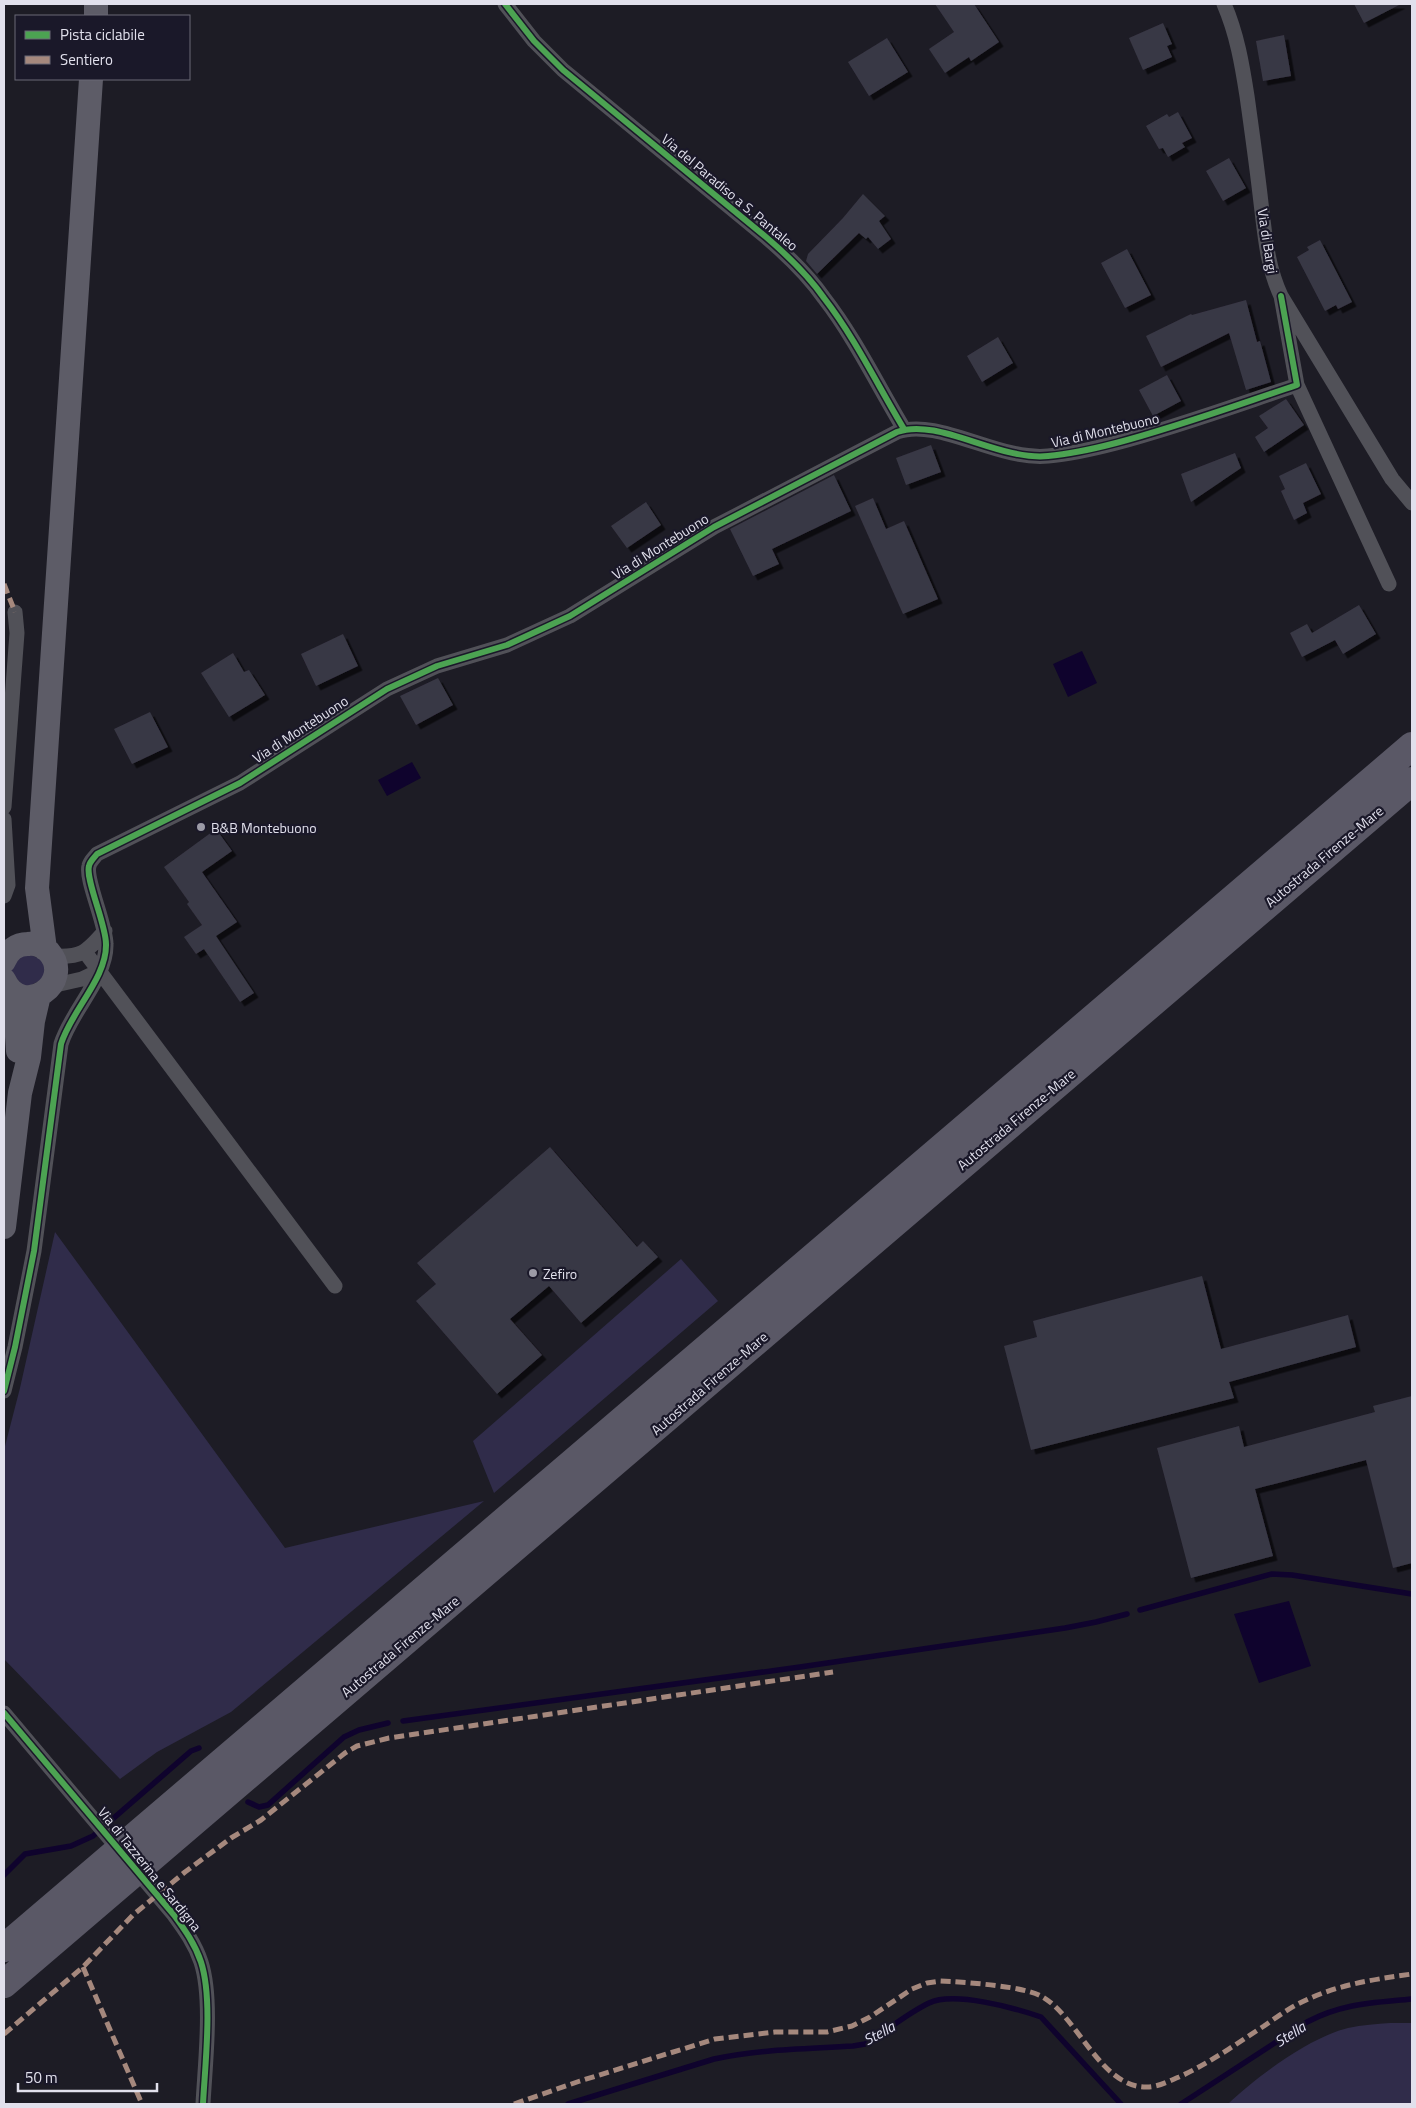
<svg xmlns="http://www.w3.org/2000/svg" width="1416" height="2108" font-family="'Titillium Web',sans-serif">
<defs>
<filter id="shadow"><feDropShadow dx="4.5" dy="4.5" stdDeviation="0" flood-color="#0009"/></filter>
</defs>
<rect width="100%" height="100%" fill="#1d1c25"/>
<path fill="#302c4a" d="M25,952l19,9 1,17 -20,10 -15,-17 4,-12z
M55,1232l230,316 199,-47 -253,211 -74,40 -37,27 -116,-120v-209l16,-62z
M681,1259l37,42 -224,192 -21,-52z
M1390,2023h22v81h-184c28,-27 82,-67 120,-76 14,-3 29,-4 42,-5z"/>
<path fill="#0f032d" d="M1082,651l15,32 -29,14 -15,-33z
M412,762l9,16 -34,18 -9,-16z
M1289,1601l22,65 -52,17 -25,-69z"/>
<g fill="none" stroke-linecap="round" stroke-linejoin="round">
<path stroke="#0f032d" stroke-width="5.5" d="M1140,1610l132,-36 20,1 120,19
M403,1721l397,-54 265,-39 31,-6 31,-8
M248,1802l11,5 9,-2 76,-68 15,-7 29,-7
M4,1875l21,-21 46,-8 22,-10 98,-85 8,-3
M568,2104l146,-45c46,-10 92,-10 139,-13l12,-2c22,-13 41,-30 64,-41 25,-12 86,5 112,14l80,87
M1181,2104l126,-82c36,-19 66,-19 105,-23"/>
</g>
<path fill="#393745" filter="url(#shadow)" d="M935,4h39l25,38 -28,19 -2,-4 -24,16 -16,-24 25,-17z
M1354,4h47l-37,19z
M1163,23l9,21 -5,2 5,11 -29,13 -14,-32z
M1284,35l7,41 -28,5 -7,-40z
M887,38l21,34 -39,24 -21,-34z
M1178,112l14,26 -10,5 3,4 -17,10 -5,-9 -4,1 -13,-23 21,-12 2,3z
M1229,158l17,30 -23,13 -17,-30z
M863,194l22,22 -6,5 12,18 -13,10 -10,-12 -2,2 -7,-6 -42,41 -11,-13 2,-7 35,-36z
M1320,240l32,62 -14,7 -2,-4 -11,6 -28,-54 12,-7 -2,-3z
M1127,249l24,46 -26,13 -24,-45z
M1246,300l11,42 3,-1 11,41 -25,8 -17,-57 -68,34 -15,-31 45,-22 1,1z
M998,337l15,26 -31,19 -15,-26z
M1167,375l14,26 -28,15 -14,-26z
M1286,399l18,26 -40,27 -9,-15 13,-9 -9,-12z
M931,445l10,27 -35,13 -10,-27z
M1235,453l6,15 -50,34 -10,-28z
M1306,463l15,31 -18,9 4,10 -13,7 -13,-29 4,-2 -6,-13z
M834,475l17,36 -79,38 7,15 -26,12 -23,-47z
M873,498l13,31 18,-8 34,78 -35,15 -48,-108z
M646,502l15,23 -34,23 -16,-22z
M1359,605l17,29 -33,20 -8,-14 -33,17 -12,-24 17,-9 5,9z
M343,634l15,32 -42,20 -15,-32z
M233,653l11,19 5,-2 16,25 -36,22 -28,-44z
M438,678l15,27 -37,20 -16,-29z
M150,712l18,35 -36,17 -18,-35z
M216,829l16,22 -30,21 35,50 -21,14 38,57 -14,9 -36,-53 -8,5 -12,-17 18,-12 -15,-21 2,-2 -25,-35z
M550,1147l87,100 6,-6 15,16 -77,66 -32,-37 -39,33 32,36 -45,39 -81,-93 20,-17 -19,-21z
M1202,1276l19,73 127,-34 8,32 -127,35 5,16 -203,52 -27,-104 33,-9 -4,-16z
M1412,1396v167l-19,5 -27,-108 -111,29 18,67 -82,22 -34,-130 82,-22 5,21 131,-35 -2,-6z"/>
<g fill="none" stroke-linecap="round" stroke-linejoin="round">
<path stroke="#515158" stroke-width="15" d="M505,4l29,37 29,29 203,167c21,18 42,38 58,61 31,40 54,88 80,131
M1224,4c13,30 18,60 23,92 5,36 10,71 14,107 4,32 6,63 20,93l111,183 20,24
M1297,385l92,199
M4,807l13,-174 -2,-21
M4,819l4,66 -4,11
M85,952l250,334
M52,956c29,2 34,-3 53,-25
M51,986l31,-7 17,-8
M4,1391l11,-44 19,-96 27,-207c10,-33 46,-66 45,-100 0,-20 -21,-65 -17,-78 1,-5 5,-8 8,-12l143,-71 147,-94 50,-23 70,-21 63,-29 144,-89 183,-95c41,-15 101,29 151,24 23,-2 45,-7 68,-13 61,-16 121,-38 181,-58l-16,-89
M4,1713l170,202c11,15 21,29 27,47 12,37 4,102 2,142"/>
<path stroke="#5d5c67" stroke-width="24" d="M96,16v-12
M45,949l-8,-61 54,-809
M4,961c4,-10 12,-17 24,-17 8,-1 16,3 21,8 26,30 -26,68 -45,28
M14,993l4,58
M4,1227l16,-134 9,-36 4,-36 6,-26"/>
<path stroke="#5a5866" stroke-width="28" d="M4,1948l1408,-1202
M4,1984l1408,-1203"/>
<path stroke="#a5887d" stroke-width="5" stroke-dasharray="10 5" stroke-linecap="butt" d="M4,584l11,28
M83,1967l59,137
M4,2034l79,-67 50,-52 52,-43 46,-34 30,-18 84,-67 12,-7 32,-8 444,-66
M514,2104l66,-23 135,-42 60,-7h52l25,-6 18,-9 42,-28 15,-6 13,-2c23,1 83,5 101,15 37,20 59,92 106,91 11,0 22,-6 32,-10 31,-14 57,-33 85,-51 10,-7 21,-15 32,-21 38,-20 74,-25 116,-31"/>
<g stroke="#1a1829" stroke-width="9">
<path id="cycleway" d="M505,4l29,37 29,29 203,167c21,18 42,38 58,61 31,40 54,88 80,131
M4,1391l11,-44 19,-96 27,-207c10,-33 46,-66 45,-100 0,-20 -21,-65 -17,-78 1,-5 5,-8 8,-12l143,-71 147,-94 50,-23 70,-21 63,-29 144,-89 183,-95c41,-15 101,29 151,24 23,-2 45,-7 68,-13 61,-16 121,-38 181,-58l-16,-89
M4,1713l170,202c11,15 21,29 27,47 12,37 4,102 2,142"/>
</g>
<use href="#cycleway" stroke="#4ca352" stroke-width="6"/>
</g>
<g fill="#9c9ba6" stroke="#1a1829" stroke-width="2">
<circle cx="201" cy="827" r="5"/>
<circle cx="533" cy="1273" r="5"/>
</g>
<g text-anchor="middle" dominant-baseline="central" stroke-width="4.5" stroke-linejoin="round" paint-order="stroke">
<g font-size="14" fill="#e1e0ec" stroke="#1a1829">
<text transform="translate(730 192) rotate(40)">Via del Paradiso a S. Pantaleo</text>
<text transform="translate(1268 241) rotate(81)">Via di Bargi</text>
<text transform="translate(1105 430) rotate(-13)">Via di Montebuono</text>
<text transform="translate(660 546) rotate(-32)">Via di Montebuono</text>
<text transform="translate(300 729) rotate(-33)">Via di Montebuono</text>
<text transform="translate(1324 856) rotate(-40)">Autostrada Firenze-Mare</text>
<text transform="translate(1016 1119) rotate(-40)">Autostrada Firenze-Mare</text>
<text transform="translate(709 1383) rotate(-41)">Autostrada Firenze-Mare</text>
<text transform="translate(400 1646) rotate(-40)">Autostrada Firenze-Mare</text>
<text transform="translate(150 1869) rotate(51)">Via di Tazzerina e Sardigna</text>
</g>
<g font-size="14" fill="#e1e0ec" stroke="#1a1829" text-anchor="start">
<text x="211" y="827">B&amp;B Montebuono</text>
<text x="543" y="1273">Zefiro</text>
</g>
<g font-size="15" font-style="italic" fill="#e3e2f4" stroke="#1a1829">
<text transform="translate(879 2033) rotate(-29)">Stella</text>
<text transform="translate(1290 2034) rotate(-33)">Stella</text>
</g>
</g>
<rect width="1416" height="2108" fill="none" stroke="#e1e0ec" stroke-width="10"/>
<rect x="15" y="15" width="175" height="65" fill="#1a1829" stroke="#6a6877"/>
<rect x="25" y="31" width="25" height="8" fill="#4ca352" stroke="#6a6877"/>
<text x="60" y="40" font-size="15" fill="#e1e0ec">Pista ciclabile</text>
<rect x="25" y="56" width="25" height="8" fill="#a5887d" stroke="#6a6877"/>
<text x="60" y="65" font-size="15" fill="#e1e0ec">Sentiero</text>
<path d="M18 2083v8h139v-8" fill="none" stroke="#e1e0ec" stroke-width="2.5"/>
<text x="25" y="2083" font-size="15" fill="#e1e0ec" stroke="#1a1829" stroke-width="4" paint-order="stroke">50 m</text>
</svg>
